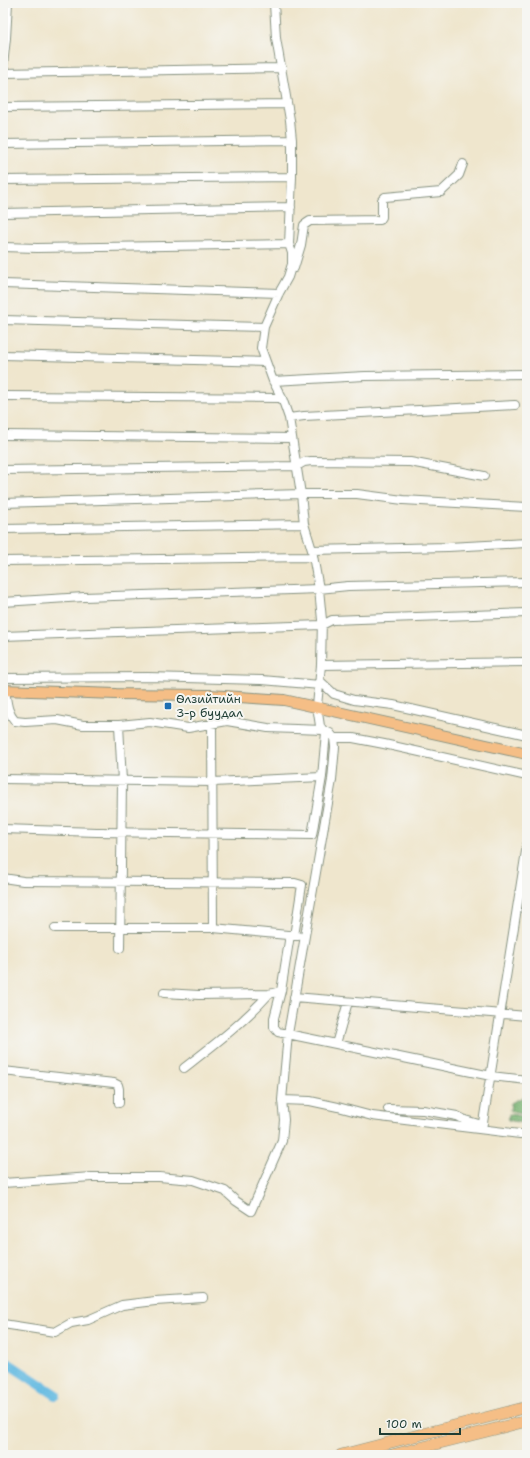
<svg xmlns="http://www.w3.org/2000/svg" width="530" height="1458" font-family="'Shantell Sans',sans-serif">
<rect width="100%" height="100%" fill="#f6f6f2"/>
<filter id="ink" filterUnits="userSpaceOnUse"><feTurbulence type="fractalNoise" baseFrequency=".025" numOctaves="2"/><feDisplacementMap in="SourceGraphic" scale="8" xChannelSelector="R" yChannelSelector="G"/><feConvolveMatrix kernelMatrix="1 2 1 2 8 2 1 2 1" color-interpolation-filters="sRGB"/></filter>
<filter id="wash" filterUnits="userSpaceOnUse"><feTurbulence type="fractalNoise" baseFrequency=".012" numOctaves="4" result="noise"/><feDisplacementMap in="SourceGraphic" scale="16" xChannelSelector="R" yChannelSelector="G"/><feGaussianBlur stdDeviation="0.9" result="paint"/><feColorMatrix in="noise" values="0 0 0 0 0 0 0 0 0 0 0 0 0 0 0 0 0 1.4 0 .05"/><feComposite in="paint" operator="in"/></filter>
<g filter="url(#wash)">
<rect width="100%" height="100%" fill="#efe6cd"/>
<path fill="#78b271" stroke="#4c7852" d="M527,1095v11h-2l-1,7 -14,-2 1,-8z
M509,1114l18,3v7l-19,-4z"/>
<g fill="none" stroke-linecap="round" stroke-linejoin="round">
<path stroke="#64bae1" stroke-width="10" d="M3,1360l53,35"/>
</g>
</g>
<g filter="url(#ink)">
<g fill="none" stroke-linecap="round" stroke-linejoin="round">
<g stroke="#879280" stroke-width="10">
<path id="minor" d="M3,66l3,-28 2,-35
M3,73l279,-5
M3,107l284,-3
M3,144l289,-4
M3,180l289,-3
M3,213l288,-6
M3,247l34,1 252,-4
M294,268l7,-23 3,-20 6,-4 70,-1 2,-3v-17l3,-3 56,-5 18,-17 4,-11
M3,284l276,9
M3,320l261,7
M3,355l263,7
M273,381l92,-5 162,-2
M3,396l279,2
M289,418l15,-2 211,-11
M3,435l289,3
M3,470l294,-4 7,-4 7,-1 99,1 74,14
M3,503l298,-9h56l46,6 124,7
M3,529l301,-5
M312,550l136,-3 79,-4
M3,561l310,-4
M3,602l81,-5 235,-8 29,-3 179,-4
M3,636l319,-11 10,-5 195,-7
M321,665l206,-3
M3,678l145,-1 114,3 58,5
M320,681l14,13 20,6 39,5 134,30
M5,690c2,12 2,22 10,31l10,1 32,-2 26,5h36l31,-3 38,6 39,-7 41,7 55,2
M212,723l1,205
M119,725l3,56 -2,167
M334,738h19l31,6 143,32
M3,779l210,3 109,-5
M3,829l94,3 215,3 10,-58 4,-45
M3,878l20,3 272,2 7,2 -8,51
M55,928h158l85,8
M281,991l-7,27v9l4,5 213,44 36,4
M164,993l35,2 70,-1 12,-3 9,-56
M294,997l233,19
M336,1044l12,-42
M184,1068c31,-24 59,-45 85,-74
M3,1071l111,12 4,2 1,4v14
M282,1100l28,1 28,6 34,9 148,18
M388,1109l35,1 34,6 8,4 17,5
M482,1129l45,-284
M3,1183l89,-6h67l34,3 32,11 11,10 15,10 31,-70 2,-21 -2,-20 6,-66 44,-254 3,-33 -1,-9 -4,-5 -7,-3 -3,-4 -3,-20 4,-41 1,-45 -3,-31 -7,-39 -8,-26 -3,-30 -12,-76 -7,-20 -9,-17 -12,-33 3,-21 15,-34 9,-16 4,-13v-11l-3,-9 3,-67v-37l-2,-20 -14,-82 -2,-35
M3,1324l52,8 16,-9 17,-3 34,-15 33,-4 48,-3"/>
</g>
<g stroke="#879280" stroke-width="12">
<path id="major" d="M3,690l113,4 94,1 74,5 243,54"/>
</g>
<g stroke="#879280" stroke-width="12">
<path id="highway" d="M341,1455l186,-48
M392,1455l135,-34"/>
</g>
<use href="#minor" stroke="#fff" stroke-width="8"/>
<use href="#major" stroke="#f5be86" stroke-width="10"/>
<use href="#highway" stroke="#f5be86" stroke-width="11"/>
</g>
</g>
<rect fill="#1f6fb2" stroke="#f6f6f2" stroke-width="1.5" x="164" y="702" width="8" height="8" rx="2"/>
<g text-anchor="middle" dominant-baseline="central" stroke-width="4" stroke-linejoin="round" paint-order="stroke">
<g font-size="12" fill="#1f3d34" stroke="#f6f6f2" text-anchor="start">
<text x="176" y="699">Өлзийтийн<tspan x="176" dy="14">3-р буудал</tspan></text>
</g>
</g>
<rect width="530" height="1458" fill="none" stroke="#f6f6f2" stroke-width="16"/>
<path d="M380 1428v6h80v-6" fill="none" stroke="#1f3d34" stroke-width="2"/>
<text x="386" y="1428" font-size="12" fill="#1f3d34" stroke="#f6f6f2" stroke-width="3" paint-order="stroke">100 m</text>
</svg>
